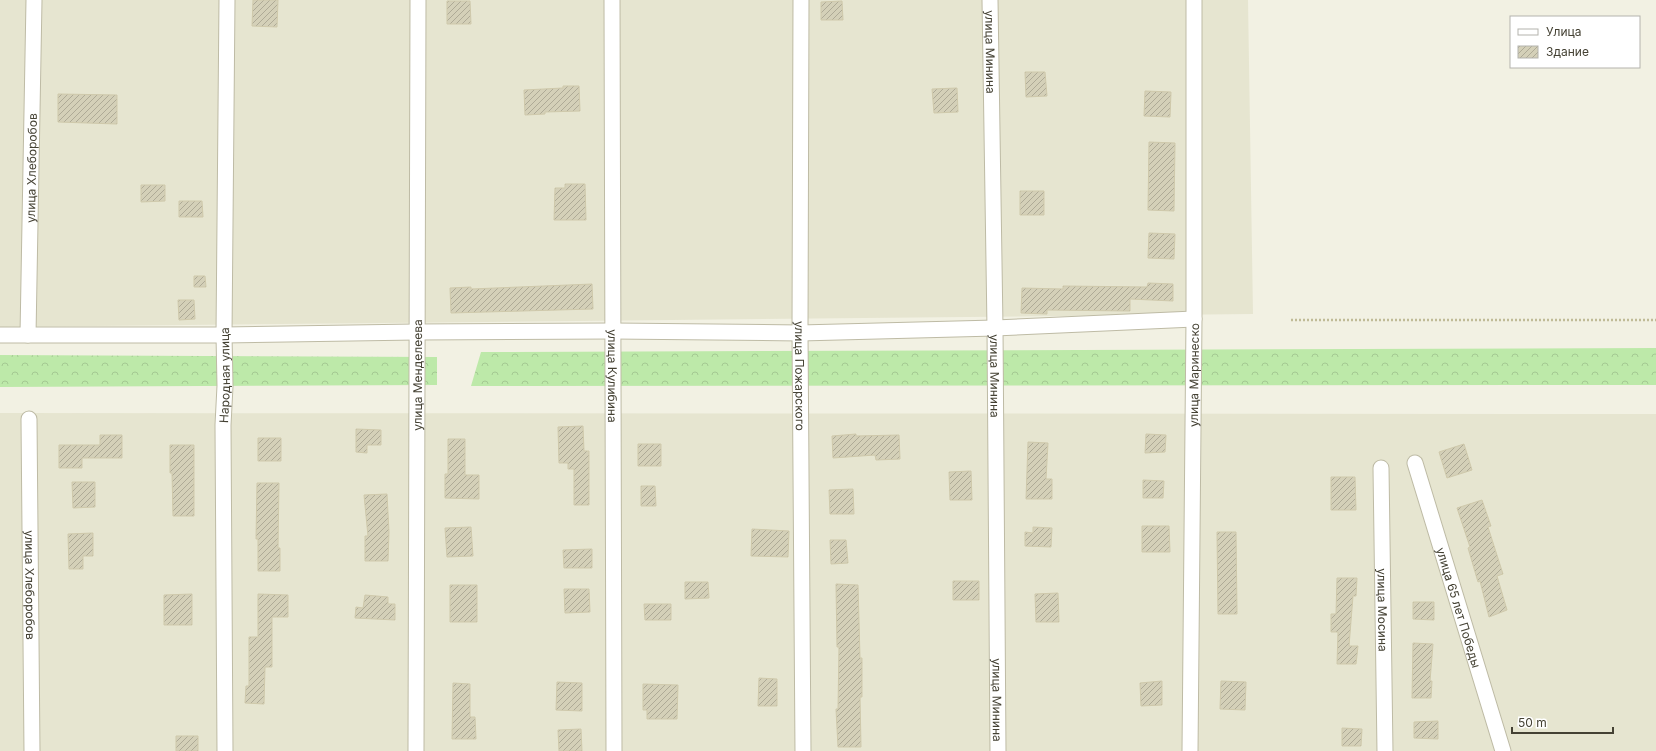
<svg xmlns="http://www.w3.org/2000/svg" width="1656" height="751" font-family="Inter,sans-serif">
<defs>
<pattern id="forest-crowns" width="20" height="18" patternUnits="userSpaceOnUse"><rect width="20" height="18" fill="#bde9a9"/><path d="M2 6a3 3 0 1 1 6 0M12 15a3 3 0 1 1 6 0" fill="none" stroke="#a4c992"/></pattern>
<pattern id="building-hatch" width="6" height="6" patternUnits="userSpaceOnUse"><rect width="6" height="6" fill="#d4d0b8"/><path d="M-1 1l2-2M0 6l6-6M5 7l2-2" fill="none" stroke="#aeaa96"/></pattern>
</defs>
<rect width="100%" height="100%" fill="#f2f1e3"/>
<path fill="#e6e5d0" d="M0,0h1248l5,314 -1253,13z
M0,413l1656,1v337h-1656z"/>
<path fill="url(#forest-crowns)" d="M1656,348v37l-1185,1 10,-34z
M0,355l437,2v28l-437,2z"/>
<path fill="url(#building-hatch)" stroke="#cfc9ab" d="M253,0h25l-1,27 -25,-1z
M447,1h23l1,23h-24z
M842,1l1,19h-22v-18z
M1025,72h20l2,24 -21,1z
M563,86h16l1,25 -35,1v2l-20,1 -1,-25 39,-2z
M957,88l1,24 -24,1 -2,-24z
M1145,91l26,1 -1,25 -26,-1z
M58,94l59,1v29l-59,-2z
M1149,142l26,1 -1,68 -26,-1z
M565,184h20l1,36h-32l1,-32h10z
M141,185h24v16l-24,1z
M1020,191h24v24h-24z
M179,201h23l1,16h-24z
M1149,233l26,1 -1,25 -26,-1z
M194,276h11l1,11h-12z
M1148,283l25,1v17l-43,-2v12l-83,-1v4l-26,-1 1,-25 41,1v-3l84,1z
M592,284l1,25 -142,4 -1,-25 21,-1v2z
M178,300h16l1,19 -16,1z
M583,426l1,25h5v54h-15v-36h-6v-6h-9l-1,-36z
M356,429l25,1v15h-14v8l-11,-1z
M856,434v2l43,-1 1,24 -24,1 -1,-5 -42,3 -1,-22z
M1146,434l20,1 -1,17 -20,1z
M100,435h22v23h-40v10h-23v-23h41z
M258,438h23v23h-23z
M448,439h17v36h14v24l-34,-1v-24h3z
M1028,442l20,1 -2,36h6v20h-26z
M638,444h23v22h-23z
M1464,444l8,26 -25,8 -8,-26z
M170,445h24v71h-21l-1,-43h-2z
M971,471l1,29h-22l-1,-28z
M1331,477h24l1,33h-25z
M1143,480l21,1 -1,17h-20z
M72,482h23v25l-22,1z
M257,483h22l-1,65h2v23h-22v-32h-2z
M641,486h14l1,20h-15z
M853,489l1,25h-24l-1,-24z
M387,494l2,38 -1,29h-23v-25h3l-4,-41z
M1482,500l9,26 -3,1 15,47 -6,2 10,34 -18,7 -9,-36 -2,1 -10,-34 2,-1 -13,-39z
M1142,526h27l1,26h-28z
M471,527l2,29 -26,1 -2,-29z
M1033,527l19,1 -1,19 -26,-1v-14l8,1z
M752,529l37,2 -1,26 -37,-1z
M1217,532h19l1,82h-19z
M93,533v23h-10v13h-14l-1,-35z
M830,540h16l2,23 -17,1z
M592,549v19h-28l-1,-18z
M1337,578h20l-1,18h-3l-4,50h9l-2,18h-19l1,-32h-7v-18h5z
M953,581h26v19h-26z
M685,582h23l1,16 -24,1z
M836,584l22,1 2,73h2v39h-2l1,50h-23l-2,-38h2l1,-62h-2z
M450,585h27v37h-27z
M564,589h25l1,23 -25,1z
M1058,593l1,29h-23l-1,-28z
M192,594v31h-28v-30z
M258,594l30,1v22h-16v50h-7l-1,37 -19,-1 1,-17h3v-49h9z
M365,595l23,2v7h7v16l-40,-2 1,-11 7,1z
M1413,602h21v18l-21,-1z
M644,604h27v16h-26z
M1413,643l20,1 -3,37h2l-1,17h-19z
M759,678l18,1v27h-19z
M1162,681v24l-21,1 -1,-23z
M1221,681l25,1 -1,28 -25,-1z
M557,682l25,1v28l-26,-1z
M453,683l17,1v33h5l1,22h-24z
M643,684l35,1 -1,34h-30v-9h-4z
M1438,721v18l-24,-1v-16z
M1342,728l20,1 -1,17h-19z
M581,729l1,22h-23l-1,-21z
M176,736h22v15h-22z"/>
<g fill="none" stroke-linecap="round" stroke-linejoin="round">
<g stroke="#bebba5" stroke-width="17">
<g id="minor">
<path id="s1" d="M612,0l2,751"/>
<path id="s2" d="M801,0l-1,333 3,418"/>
<path id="s3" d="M990,0l5,328 3,423"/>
<path d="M0,335h224l192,-3 197,-1 187,2 195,-5 199,-9"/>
<path id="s4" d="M28,335l6,-335"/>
<path id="s5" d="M29,419l3,332"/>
<path id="s6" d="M1415,463l88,288"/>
<path id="s7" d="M1381,468l4,283"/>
<path id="s8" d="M225,751l-2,-326 2,-39 -1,-51 3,-335"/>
<path id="s9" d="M416,751l2,-751"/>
<path id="s10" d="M1190,751l4,-432v-319"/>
</g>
</g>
<path stroke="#c0bb96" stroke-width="2.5" stroke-dasharray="2 2" stroke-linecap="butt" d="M1291,320h365"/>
<use href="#minor" stroke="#fff" stroke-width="15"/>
</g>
<g text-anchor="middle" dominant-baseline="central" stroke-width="3" stroke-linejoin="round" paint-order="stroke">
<g font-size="12" fill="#444133" stroke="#fff">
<text stroke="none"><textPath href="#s3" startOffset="52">улица Минина</textPath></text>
<text stroke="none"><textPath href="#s4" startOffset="167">улица Хлеборобов</textPath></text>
<text stroke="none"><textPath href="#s8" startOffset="376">Народная улица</textPath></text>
<text stroke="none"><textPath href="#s9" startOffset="376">улица Менделеева</textPath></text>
<text stroke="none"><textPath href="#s3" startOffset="376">улица Минина</textPath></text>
<text stroke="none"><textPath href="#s1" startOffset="376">улица Кулибина</textPath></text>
<text stroke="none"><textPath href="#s2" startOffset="376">улица Пожарского</textPath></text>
<text stroke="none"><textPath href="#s10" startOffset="376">улица Маринеско</textPath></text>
<text stroke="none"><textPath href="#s5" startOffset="166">улица Хлеборобов</textPath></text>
<text stroke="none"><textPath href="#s6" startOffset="151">улица 65 лет Победы</textPath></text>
<text stroke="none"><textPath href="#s7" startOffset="142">улица Мосина</textPath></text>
<text stroke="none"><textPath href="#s3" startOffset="700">улица Минина</textPath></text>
</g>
</g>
<rect x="1510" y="16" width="130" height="52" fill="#ffffff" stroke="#b4b3ad"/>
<rect x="1518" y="29" width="20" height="6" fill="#ffffff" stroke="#b4b3ad"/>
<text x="1546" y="36" font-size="12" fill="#444133">Улица</text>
<rect x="1518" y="46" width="20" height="12" fill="url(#building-hatch)" stroke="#b4b3ad"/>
<text x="1546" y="56" font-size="12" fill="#444133">Здание</text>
<path d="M1512 727v6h101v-6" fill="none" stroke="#444133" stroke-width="2"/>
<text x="1518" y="727" font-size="12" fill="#444133" stroke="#ffffff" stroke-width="3" paint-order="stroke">50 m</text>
</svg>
